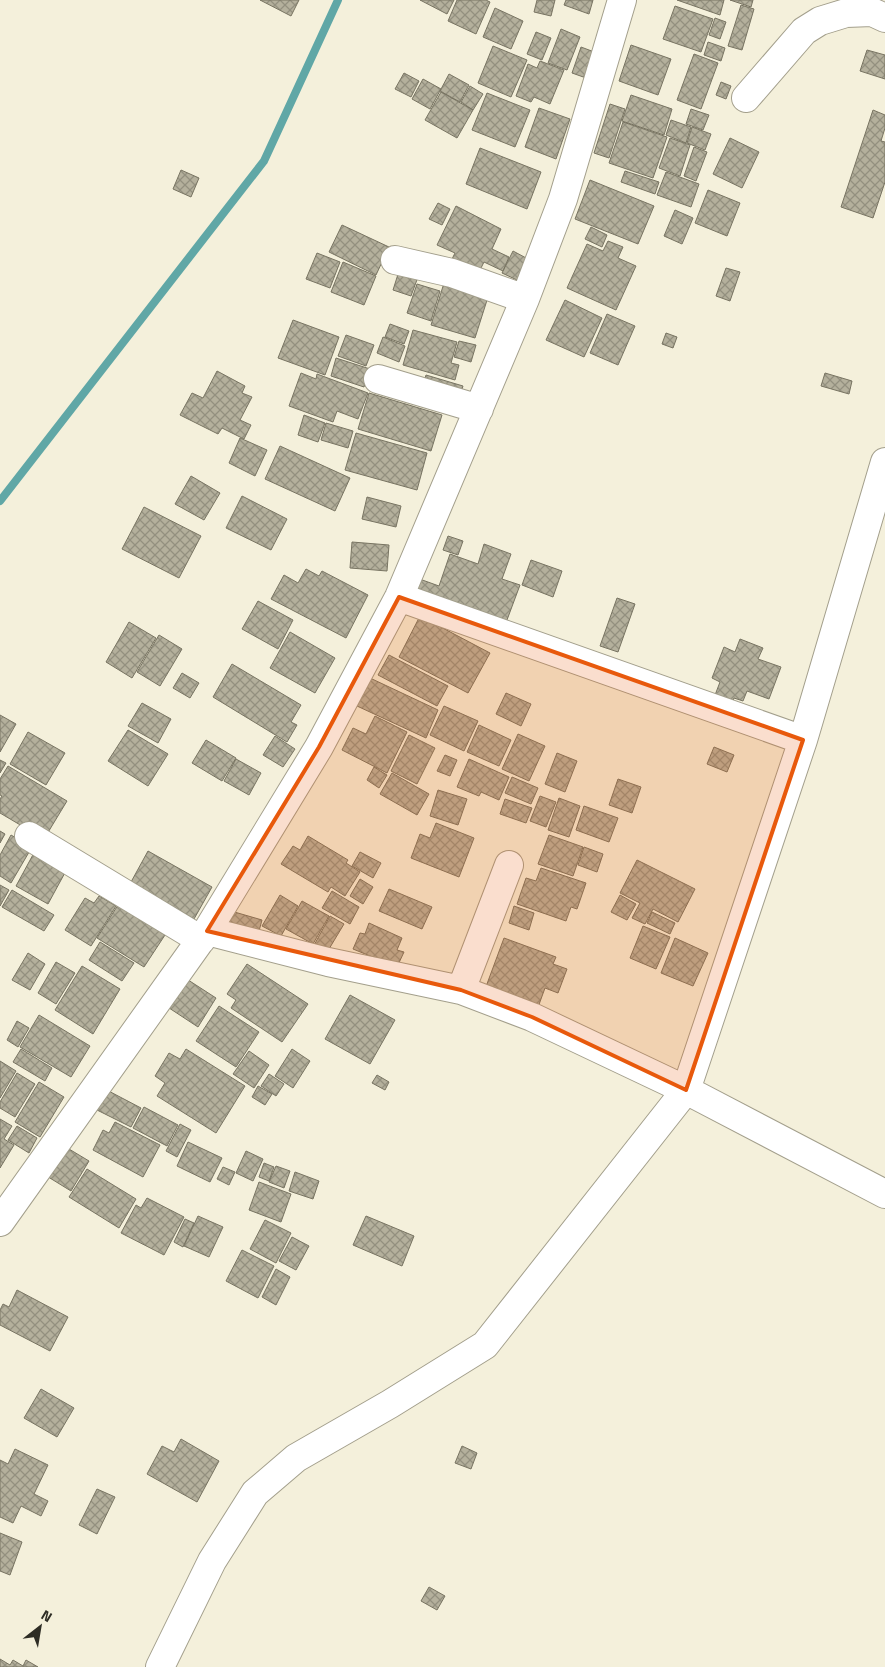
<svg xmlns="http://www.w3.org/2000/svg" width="885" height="1667" font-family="'Titillium Web',sans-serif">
<defs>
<pattern id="building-cross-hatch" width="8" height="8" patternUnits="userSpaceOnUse" patternTransform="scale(1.25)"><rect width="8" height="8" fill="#b4b09c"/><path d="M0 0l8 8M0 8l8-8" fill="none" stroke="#93907f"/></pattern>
</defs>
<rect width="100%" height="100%" fill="#f4f0db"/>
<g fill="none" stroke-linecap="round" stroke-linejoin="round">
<path stroke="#60a7a6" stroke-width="8" d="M0,501l264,-340 74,-161"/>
</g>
<path fill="url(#building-cross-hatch)" stroke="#787462" d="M260,0h39l-8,16z
M420,0h34l-7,14z
M457,0h29l4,2 -14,32 -28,-13z
M537,0h18l-4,16 -17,-4z
M566,0h27l-4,14 -25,-9z
M677,0h47l-4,15z
M730,0h23l-2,7z
M741,5l13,4 -12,41 -14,-4z
M675,6l38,13 -12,33 -38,-13z
M495,8l28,13 -12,28 -28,-12z
M715,18l11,4 -6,17 -11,-4z
M561,29l19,8 -13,33 -19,-7z
M536,32l15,6 -9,22 -15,-6z
M708,42l17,6 -4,13 -17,-6z
M631,45l40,14 -13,36 -39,-14z
M493,46l34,14 -16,37 -33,-14z
M581,47l16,6 -8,26 -17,-6z
M867,50l18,5v24l-25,-8z
M694,54l24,9 -17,46 -24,-9z
M540,61l24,9 -14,34 -16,-7 -3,5 -15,-6 12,-32 9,4z
M404,73l15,8 -8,16 -16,-8z
M449,74l20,11 -9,17 -20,-11z
M423,79l18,10 -11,20 -18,-10z
M721,82l10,4 -5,13 -10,-4z
M470,86l13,8 -10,16 -12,-8z
M441,92l32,18 -16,28 -32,-18z
M487,93l43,17 -15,37 -43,-17z
M631,95l41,14 -8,26 -42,-14z
M610,104l15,5 -16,49 -15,-5z
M539,108l31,11 -14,40 -31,-12z
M691,109l18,6 -6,15 -17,-6z
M873,110l12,5v13l-4,13 4,1v40l-12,36 -32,-11z
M671,120l20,7 -5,16 -20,-8z
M623,122l44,15 -14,41 -44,-15z
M692,127l19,7 -6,16 -18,-7z
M670,138l20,7 -10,31 -21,-8z
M730,138l29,14 -17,36 -29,-14z
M694,147l13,5 -11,29 -12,-5z
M480,148l61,24 -14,37 -61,-25z
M181,170l18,8 -8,19 -18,-8z
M625,171l34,11 -4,12 -34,-12z
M666,172l33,12 -8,23 -34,-12z
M590,180l64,26 -16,38 -63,-25z
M708,190l32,13 -13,33 -32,-13z
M438,203l12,6 -8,16 -13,-6z
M456,206l45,23 -9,20 17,8 -6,14 -19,-9 -8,16 -27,-13 6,-12 -18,-8z
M675,210l18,8 -11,26 -18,-8z
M342,225l47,22 -13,28 -47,-23z
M591,227l16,8 -5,12 -17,-8z
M608,241l15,6 -5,11 18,8 -20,44 -49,-22 20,-44 16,7z
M513,251l15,8 -11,21 -15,-7z
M317,253l23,9 -10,26 -24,-9z
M343,262l33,14 -12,29 -33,-13z
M726,268l14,4 -10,29 -14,-5z
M399,271l19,6 -7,19 -18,-6z
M444,283l44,14 -13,41 -44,-13z
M417,284l23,7 -9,30 -24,-8z
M565,300l37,18 -18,39 -38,-17z
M607,314l28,12 -17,39 -28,-12z
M293,320l46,17 -14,38 -47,-17z
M390,324l19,7 -5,13 -19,-7z
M413,330l44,12 -6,21 8,2 -4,15 -52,-15z
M666,333l11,4 -4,11 -11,-4z
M346,335l28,10 -8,21 -28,-10z
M383,337l22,9 -6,16 -22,-9z
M459,341l17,4 -5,17 -17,-5z
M336,358l34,11 -6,18 -33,-11z
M217,371l28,15 -3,7 10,4 -12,23 11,5 -7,14 -22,-11 -4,6 -38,-19 12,-22 11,5z
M301,373l15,6 1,-5 51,19 -10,26 -21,-8 -4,11 -44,-16z
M825,373l27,8 -3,13 -28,-8z
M426,375l37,11 -4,13 -37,-11z
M369,393l73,22 -11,36 -73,-22z
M304,415l21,8 -7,19 -20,-7z
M326,423l27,8 -5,17 -27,-8z
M356,433l71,20 -10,37 -72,-20z
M240,438l27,12 -12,26 -26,-13z
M280,446l70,32 -15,33 -70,-32z
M191,476l29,17 -16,27 -29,-16z
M242,496l45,23 -16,31 -45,-22z
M367,497l34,9 -5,21 -34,-8z
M144,507l57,29 -22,42 -57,-29z
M448,536l15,5 -5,14 -15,-5z
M352,542l37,3 -2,26 -37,-3z
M484,544l27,10 -9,25 18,6 -16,43 -96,-34 6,-17 25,9 11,-32 28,10z
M531,560l31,11 -9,26 -31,-12z
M306,569l13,7 3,-5 46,24 -22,43 -75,-39 13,-24 14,8z
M617,598l18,6 -17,48 -18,-6z
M258,601l35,19 -15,29 -36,-20z
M420,616l70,37 -22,40 -69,-36z
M129,622l27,16 -24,40 -26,-16z
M290,632l45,26 -20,35 -45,-25z
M159,635l23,14 -22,37 -23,-14z
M740,639l23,9 -5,11 23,8 -12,32 -22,-8 -4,10 -9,-3 -4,12 -18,-7 8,-21 -8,-4 12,-31 11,5z
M389,655l59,31 -11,20 -59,-31z
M232,664l69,41 -10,17 6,3 -10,17 -74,-45z
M182,673l17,10 -9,15 -17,-10z
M370,678l68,32 -12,28 -69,-32z
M506,693l25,11 -10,22 -25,-12z
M142,703l29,16 -13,24 -30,-17z
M444,706l34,15 -14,30 -34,-16z
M0,715l16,9 -16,28z
M375,716l32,16 -20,41 -45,-23 11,-22 13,6z
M479,725l32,15 -12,26 -32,-14z
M128,730l40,24 -20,32 -40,-25z
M28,732l37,21 -19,32 -36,-21z
M518,734l27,12 -16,35 -27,-12z
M409,735l26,13 -18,36 -26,-13z
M275,736l20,13 -12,18 -20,-12z
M206,740l30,18 -14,23 -30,-18z
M714,747l20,8 -7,17 -20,-8z
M557,753l20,8 -12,31 -20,-8z
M445,755l12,5 -7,16 -13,-5z
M236,759l25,14 -12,22 -25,-14z
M469,759l40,18 -10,23 -18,-8 -2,4 -22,-9z
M0,760l6,3 -6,10z
M8,766l59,35 -23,38 -44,-26v-14l2,-3 -2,-1v-16z
M374,767l13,8 -8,13 -12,-8z
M392,773l37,21 -12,21 -37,-21z
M512,777l26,11 -7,16 -26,-11z
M618,779l23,8 -9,26 -23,-8z
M438,790l29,9 -9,26 -28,-9z
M540,796l16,6 -10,25 -16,-6z
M559,798l21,8 -11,31 -21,-7z
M505,799l27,9 -6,15 -26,-9z
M584,806l34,12 -9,24 -33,-12z
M436,823l38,15 -15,39 -48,-19 9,-24 10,4z
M0,831l5,3 -5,9z
M11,835l21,12 -21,36 -11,-7v-21z
M549,835l34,12 -10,29 -35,-12z
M308,836l40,24 -2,3 14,9 -15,24 -14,-9 -3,5 -47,-28 12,-18 7,4z
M584,847l19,7 -6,18 -19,-7z
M35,851l32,18 -19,35 -32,-18z
M148,851l64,36 -18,32 -63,-37z
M360,852l21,11 -8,15 -21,-12z
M637,860l58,29 -17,33 -25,-13 -8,15 -13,-6 8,-15 -20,-10z
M541,868l45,15 -9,26 -6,-2 -5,14 -49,-17 9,-26 10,3z
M360,879l13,8 -10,17 -13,-8z
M0,885l9,5 -9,16z
M389,889l43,18 -10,22 -43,-18z
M12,890l42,25 -10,16 -42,-24z
M332,891l27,16 -9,17 -28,-16z
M280,895l18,11 -17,30 -19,-10z
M620,895l16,9 -9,16 -16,-8z
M99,896l17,10 -25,40 -26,-16 20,-32 9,5z
M302,901l27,15 -16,28 -27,-15z
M118,905l47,30 -21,32 -47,-29z
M514,906l20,7 -5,17 -20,-7z
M231,911l31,9 -3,11 -34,1z
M652,912l23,11 -5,11 -23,-11z
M330,916l14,8 -18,30 -13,-7z
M369,923l33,15 -5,12 7,2 -7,15 -44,-18 7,-16 5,1z
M643,926l27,11 -14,32 -26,-11z
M504,938l52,19 -3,7 14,5 -9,24 -13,-5 -8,22 -53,-18z
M675,938l33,15 -15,33 -32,-13z
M100,942l34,21 -12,18 -33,-21z
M28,953l17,11 -15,26 -18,-10z
M56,962l19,11 -19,31 -18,-11z
M247,964l61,40 -26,38 -51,-34 5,-8 -9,-6z
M82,966l38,23 -27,45 -38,-24z
M182,976l34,22 -18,29 -35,-23z
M350,995l45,25 -25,44 -45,-25z
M219,1006l40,26 -23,35 -40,-26z
M39,1015l51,31 -19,31 -51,-30z
M17,1021l12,7 -11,19 -11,-7z
M21,1049l31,19 -7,13 -32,-19z
M186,1049l59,37 -29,47 -59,-37 8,-13 -10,-7 14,-23 11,6z
M292,1049l18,12 -17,27 -18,-12z
M249,1051l20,14 -15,23 -21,-14z
M0,1061l16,10 -16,27z
M17,1073l18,11 -20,33 -15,-9v-6z
M269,1074l15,10 -8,12 -15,-10z
M377,1075l12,7 -4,8 -13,-7z
M39,1082l25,15 -24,40 -25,-15z
M258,1086l14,8 -7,11 -13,-8z
M101,1087l40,21 -10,19 -40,-20z
M144,1107l34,18 -11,21 -34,-18z
M0,1119l12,7 -8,13 10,6 -14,23z
M115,1122l45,23 -17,32 -50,-27 10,-20 6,3z
M180,1124l11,6 -14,27 -11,-6z
M17,1126l20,12 -8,15 -21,-13z
M188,1142l34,16 -12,24 -33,-16z
M64,1146l25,15 -18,30 -26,-16z
M246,1151l17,8 -10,22 -17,-8z
M264,1163l10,4 -5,14 -10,-4z
M276,1166l14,5 -6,17 -15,-6z
M223,1167l12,5 -6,13 -12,-6z
M87,1169l49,30 -17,29 -50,-31z
M295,1172l24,9 -6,18 -24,-8z
M259,1182l32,12 -10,28 -32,-12z
M147,1198l37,19 -20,38 -43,-22 15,-28 5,3z
M198,1216l25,11 -14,30 -25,-11z
M366,1216l48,20 -12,30 -49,-21z
M185,1219l9,4 -11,24 -9,-5z
M265,1220l26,13 -15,30 -26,-14z
M292,1237l17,9 -13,24 -17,-9z
M242,1250l32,16 -16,32 -32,-17z
M276,1269l14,8 -14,28 -14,-8z
M17,1290l51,27 -18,34 -50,-26v-15l3,-6 6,3z
M41,1389l33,19 -17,29 -33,-19z
M181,1439l38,22 -22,41 -50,-28 15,-28 12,6z
M462,1446l15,7 -6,16 -16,-6z
M15,1449l33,16 -14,29 14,7 -7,15 -20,-10 -8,17 -13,-6v-57l8,4z
M97,1489l18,8 -18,37 -18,-9z
M0,1533l22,9 -12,33 -10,-4z
M429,1587l16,9 -8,14 -16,-9z
M0,1659l10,6 3,-5 10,6 3,-6 12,7h-38z"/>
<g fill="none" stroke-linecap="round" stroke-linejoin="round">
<g stroke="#a39f8c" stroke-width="30">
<path id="minor" d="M746,98l58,-67 16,-10 26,-8 26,-1 13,6
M395,260l57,13 73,26
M378,379l101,30
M399,597l404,143
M29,836l172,104
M207,931l121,31 133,28 71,27 154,73 199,104
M461,990l48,-125
M0,1222l207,-291 112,-184 80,-150 126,-298 38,-100 59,-199
M160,1667l52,-106 43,-68 41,-35 94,-54 95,-59 201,-255 117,-350 82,-278"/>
</g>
<use href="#minor" stroke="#fff" stroke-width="28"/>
</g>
<path fill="#e8590c" fill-opacity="0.2" stroke="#e8590c" stroke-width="4" stroke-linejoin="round" d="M399,597l404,143 -117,350 -154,-73 -71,-27 -254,-59 112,-184z"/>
<g transform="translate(40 1627) rotate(31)" stroke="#f4f0db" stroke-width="4" paint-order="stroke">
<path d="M0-4L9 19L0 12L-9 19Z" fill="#2e2d25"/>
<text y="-8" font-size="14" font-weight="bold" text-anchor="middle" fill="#2e2d25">N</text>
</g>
</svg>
